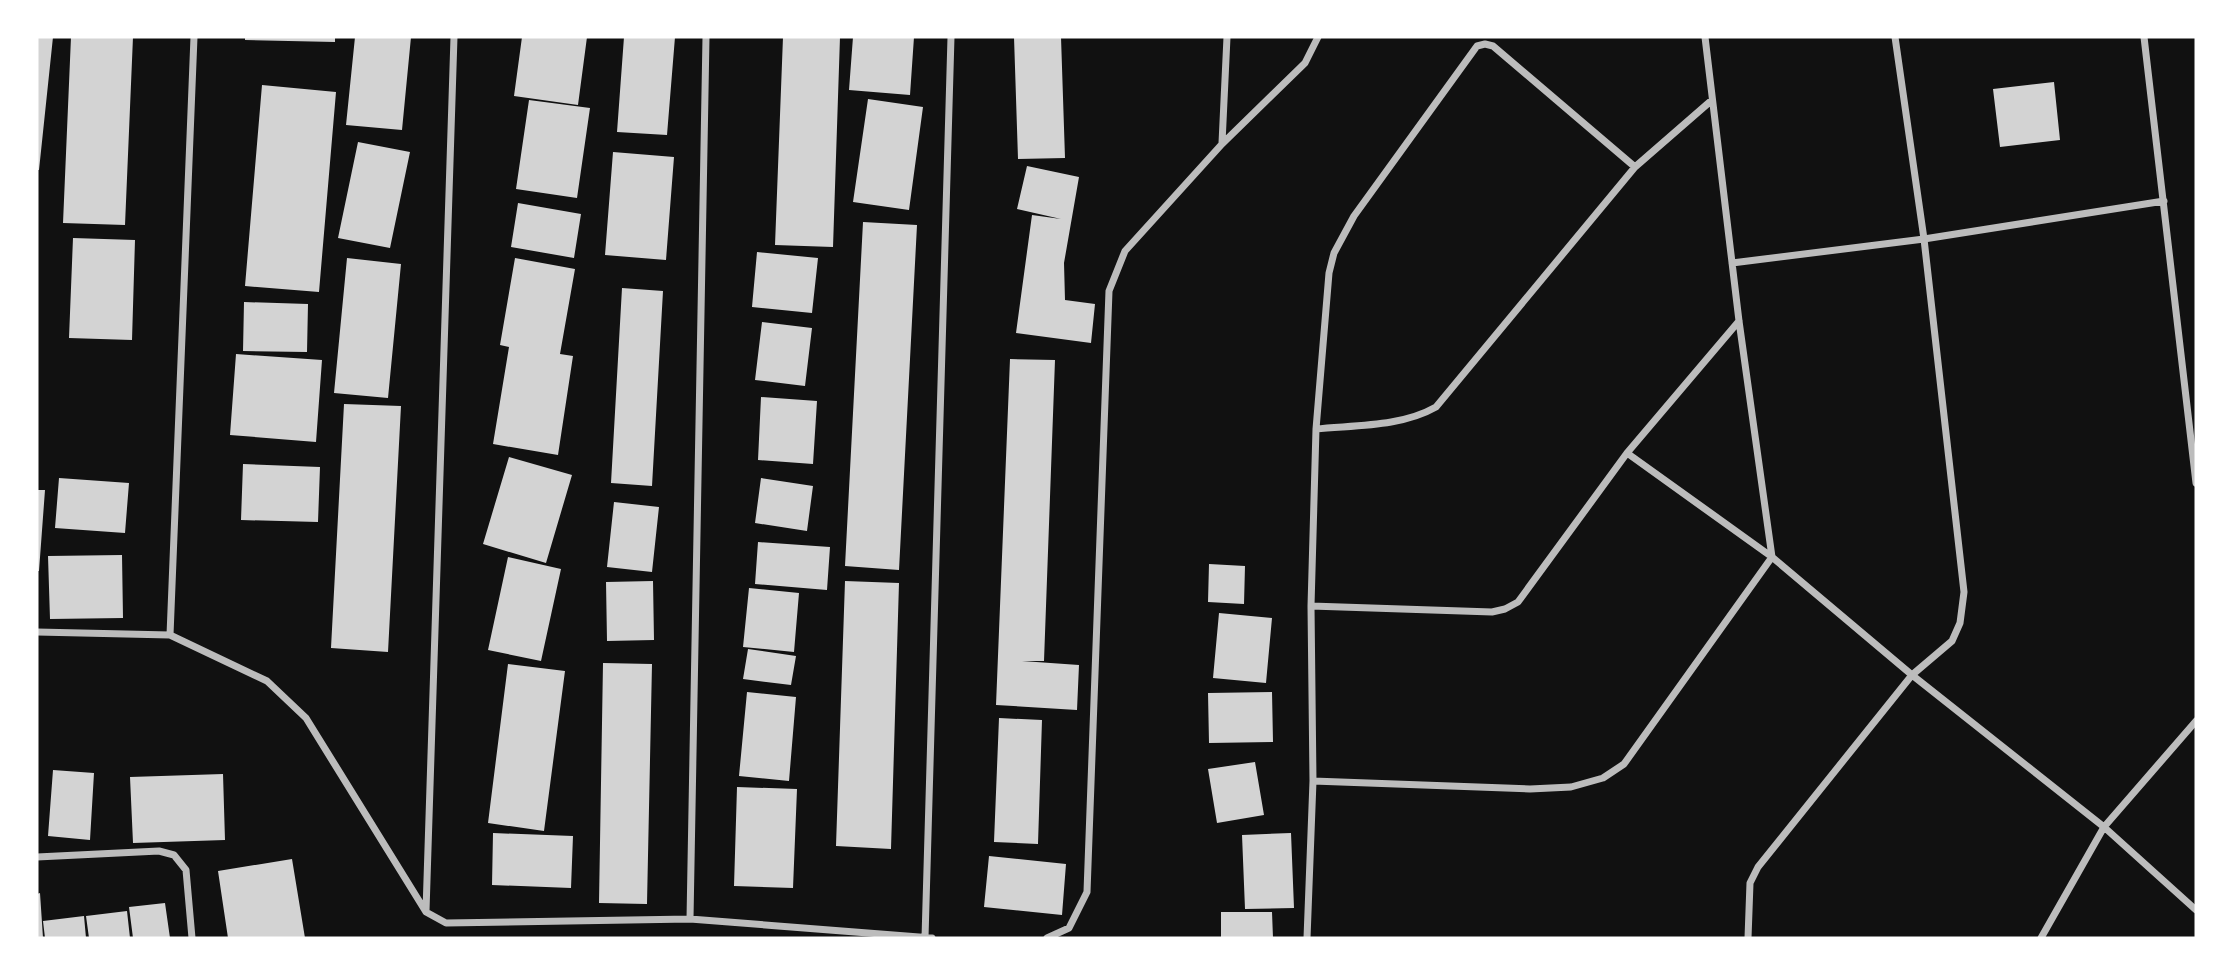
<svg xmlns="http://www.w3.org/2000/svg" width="2233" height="975" font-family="'Sofia Sans Condensed',sans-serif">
<rect width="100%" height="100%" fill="#111"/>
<path fill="#d3d3d3" d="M37,37h16l-14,133h-2z
M71,37h62l-8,188 -62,-2z
M245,37h90v5l-90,-2z
M355,37h56l-9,93 -56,-5z
M522,37h65l-9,68 -64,-9z
M624,37h51l-8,98 -50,-3z
M783,37h57l-7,210 -58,-2z
M853,37h61l-4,58 -61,-5z
M1014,37h47l4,121 -47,1z
M2054,82l6,58 -60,7 -7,-58z
M262,85l74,7 -17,200 -74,-6z
M868,99l55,8 -14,103 -56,-8z
M529,100l61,8 -13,90 -61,-9z
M358,142l52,10 -20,96 -52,-10z
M613,152l61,5 -8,103 -61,-5z
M1027,166l52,11 -15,86 1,37 30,4 -4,39 -75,-10 16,-118 29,4 -44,-10z
M518,203l63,11 -7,44 -63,-11z
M863,222l54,3 -18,345 -54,-4z
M73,238l62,2 -3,100 -63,-2z
M757,252l61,6 -6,55 -60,-6z
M347,258l54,6 -13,134 -54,-5z
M515,258l60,11 -15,85 13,2 -15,99 -65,-11 16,-97 -9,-2z
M622,288l41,3 -11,195 -41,-3z
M244,302l64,2 -1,48 -64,-1z
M762,322l50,6 -7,58 -50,-6z
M236,354l86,6 -6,82 -86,-7z
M1010,359l45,1 -11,301h-22l57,4 -2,45 -81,-5z
M761,397l56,4 -4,63 -55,-4z
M344,404l57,2 -13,246 -57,-4z
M509,457l63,18 -26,88 -63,-19z
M243,464l77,3 -2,55 -77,-2z
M59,478l70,5 -4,50 -70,-5z
M761,478l52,8 -6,45 -52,-8z
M37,490h8l-6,81h-2z
M614,502l45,5 -7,65 -45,-5z
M758,542l72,5 -3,43 -72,-6z
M122,555l1,63 -73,1 -2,-63z
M508,557l53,12 -20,92 -53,-11z
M1209,564l36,2 -1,38 -36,-2z
M653,581l1,59 -47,1 -1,-59z
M845,581l54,2 -8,266 -55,-3z
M749,588l50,5 -5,59 -51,-5z
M1219,613l53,5 -6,65 -53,-5z
M748,649l48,7 -5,29 -48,-6z
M603,663l49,1 -5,240 -48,-1z
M508,664l57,7 -21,160 -56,-8z
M747,692l49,5 -7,84 -50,-5z
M1272,692l1,50 -64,1 -1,-50z
M999,718l43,2 -4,124 -44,-2z
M1255,762l9,53 -47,8 -9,-54z
M53,770l41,3 -4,67 -42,-4z
M223,774l2,66 -92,3 -3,-66z
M737,787l60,2 -4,99 -59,-2z
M493,833l80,3 -2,52 -79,-3z
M1291,833l3,75 -49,1 -3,-74z
M989,856l77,8 -4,51 -78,-8z
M292,859l13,79h-77l-10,-67z
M40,893l3,45h-6v-44z
M165,903l5,35h-37l-4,-31z
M127,911l3,27h-41l-3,-22z
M1221,912h51l1,26h-52z
M84,916l2,22h-41l-2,-17z"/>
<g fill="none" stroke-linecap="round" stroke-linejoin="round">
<path stroke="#bcbcbc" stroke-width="7" d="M2144,37l52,446
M1222,143l5,-106
M1732,263l192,-24 240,-38
M1316,429c39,-4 85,-2 120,-22l199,-240
M1627,453l145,104 140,118 192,152 92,83
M1311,606l181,6 13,-3 13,-7 109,-149 112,-132
M37,632l133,3 97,46 39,37 120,194 20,11 244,-4 242,19
M170,635l24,-598
M1313,781l217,8 41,-2 32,-9 21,-14 148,-207 -33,-236 -34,-284
M37,857l122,-6 15,4 12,15 6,68
M426,911l28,-874
M690,919l16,-882
M925,938l26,-901
M1047,938l22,-10 18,-36 22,-601 16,-40 97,-107 83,-81 13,-26
M1307,938l6,-157 -2,-175 5,-177 13,-156 5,-20 20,-37 123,-170 8,-2 8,2 142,121 77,-67
M1748,938l2,-55 8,-16 154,-192 40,-34 8,-18 4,-31 -40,-353 -29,-202
M2041,938l63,-111 92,-106"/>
</g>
<rect width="2233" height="975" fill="none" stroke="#ffffff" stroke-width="77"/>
</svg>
